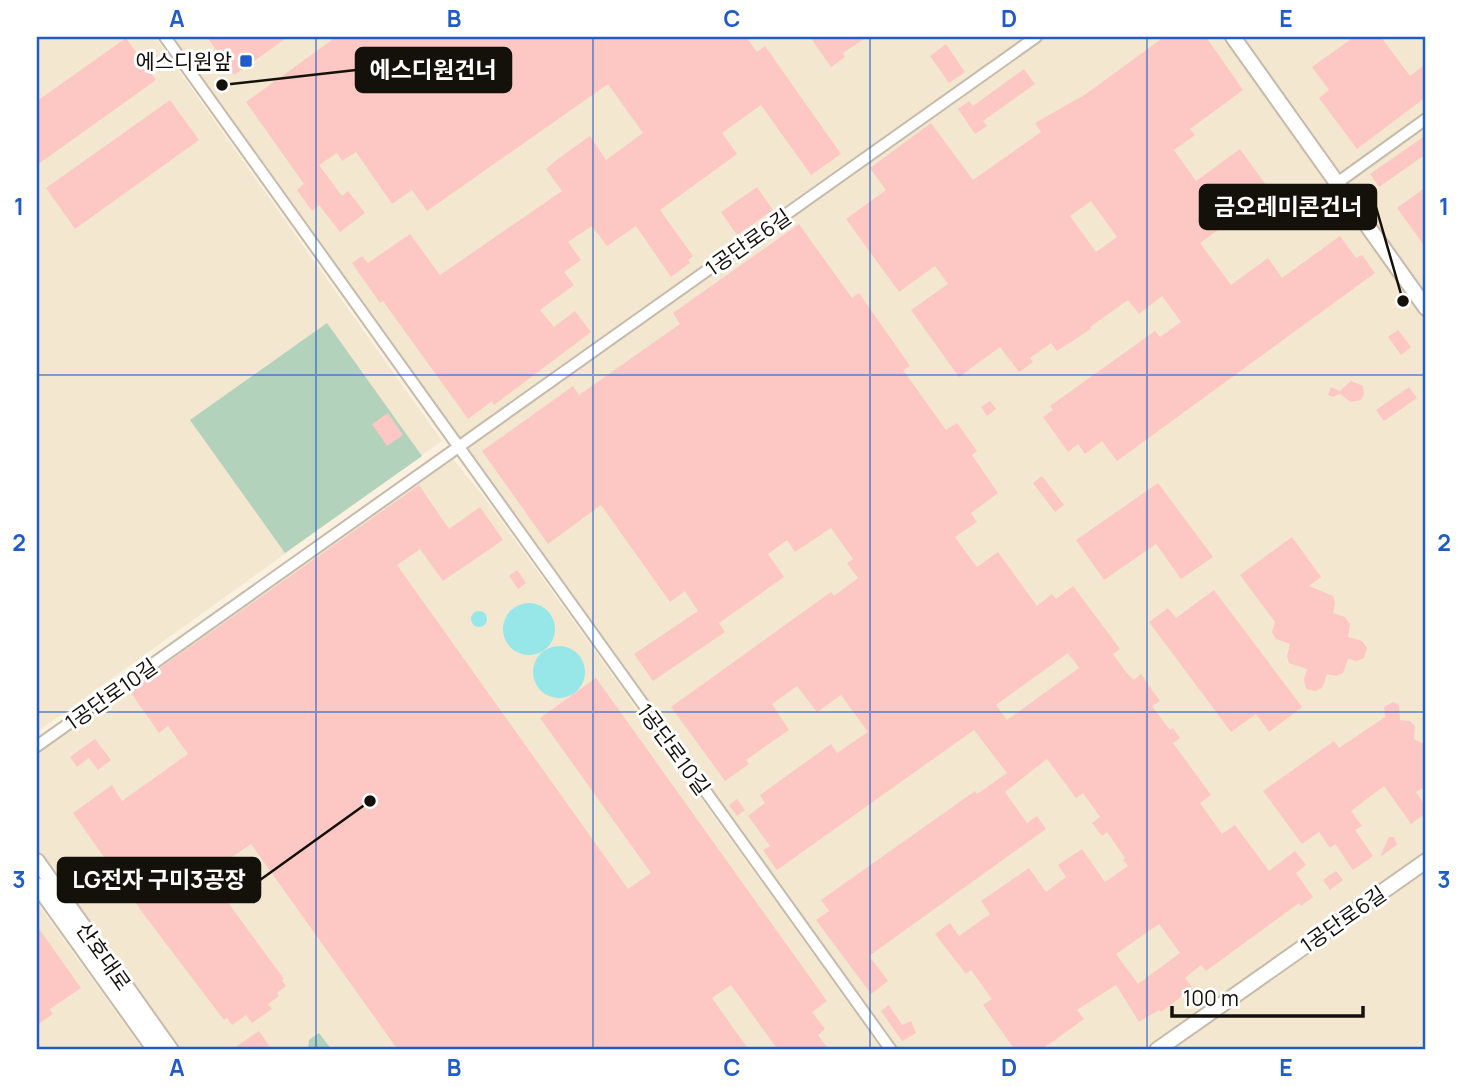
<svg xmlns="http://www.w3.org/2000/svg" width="1463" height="1087" font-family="Manrope,'Noto Sans KR',sans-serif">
<rect width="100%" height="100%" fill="#faf1e0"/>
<path fill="#f4e7cf" d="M37,37h118l287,404 -405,291z
M165,37h1261v1013h-535z
M453,459l31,38 398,553h-704l-141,-198v-102z
M37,903l106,147h-106z"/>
<path fill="#b2d2bb" d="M327,323l95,133 -137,97 -95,-133z
M319,1033l13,17h-24l1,-10z"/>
<path fill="#97e6e8" d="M503 629a26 26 0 1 1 52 0a26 26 0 1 1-52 0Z
M471 619a8 8 0 1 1 16 0a8 8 0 1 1-16 0Z
M533 672a26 26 0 1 1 52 0a26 26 0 1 1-52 0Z"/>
<path fill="#fdc7c3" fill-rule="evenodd" d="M207,37h81l-54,38z
M336,37h410l11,15 8,-6 76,108 -30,21 -50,-70 -39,28 15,21 -77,56 33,46 -5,4 2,3 -19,14 -35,-51 -29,20 -15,-20 -24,16 13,18 -17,12 10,13 -34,25 14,17 21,-16 16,21 -97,73 -2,-4 -24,18 -85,-118 -3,2 -28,-40 10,-7 6,7 42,-29 30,41 122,-84 -16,-22 13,-11 31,-22 16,24 37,-27 -35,-49 -181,127 -15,-21 -20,14 -36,-52 -14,9 -5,-8 -18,12 23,31 6,-5 17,22 -25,19 -21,-27 -7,6 -15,-21 7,-6 -58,-82z
M810,37h57l-24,16 2,4 -14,10z
M1164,37h42l37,53 -53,39 5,6 -21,15 22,31 44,-32 31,43 -71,51 31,42 37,-27 14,20 58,-42 16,22 6,-3 13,18 -258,188 -15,-20 -17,13 -7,-10 -10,8 -25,-35 10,-7 -3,-4 105,-75 5,6 21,-15 -19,-26 -23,18 -11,-14 -38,27 1,2 -34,22 -6,-8 -21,15 3,4 -14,10 -19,-25 -41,30 -48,-67 37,-26 -13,-18 -36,26 -53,-73 40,-29 -16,-22 61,-45 42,57 68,-48 -6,-9 51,-29zM1091,201l26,36 -21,15 -26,-36z
M1354,37h27l29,39 16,-12v33l-69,52 -38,-51 10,-8 -17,-23z
M126,38l30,42 -119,85v-64z
M946,44l19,28 -16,11 -19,-27z
M1024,69l11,15 -52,37 4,5 -12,8 -17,-25 11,-8 4,5z
M170,100l29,40 -124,89 -29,-41z
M1426,135v19l-47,33 -9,-13z
M757,187l16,23 -36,25 -16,-23z
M1426,187v61l-29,-40z
M799,224l53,74 7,-5 51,73 -7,4 43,60 11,-7 20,28 -5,4 26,38 -27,20 6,9 -22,15 22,30 21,-15 39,54 15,-12 4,5 17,-13 47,63 -7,5 13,18 8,8 7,-6 19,27 -8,5 18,24 3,-2 7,10 -7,5 38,52 -11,8 22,31 13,-9 34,46 26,-20 11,14 -10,8 17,24 -12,9 -2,-3 -93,68 -5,-6 -16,13 8,10 -32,24 -2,-2 -20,12 -23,-37 -39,25 7,9 -43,31h-26l-32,-45 9,-6 -21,-29 -5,4 -31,-40 15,-11 9,13 31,-22 -9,-13 48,-33 17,24 20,-15 -8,-12 24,-16 23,33 23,-16 -5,-6 2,-2 -18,-26 -5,4 -10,-13 8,-6 -17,-24 -7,5 -29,-39 -42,33 22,31 10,-7 9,13 -177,127 19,25 -17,13 -55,-74 13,-9 -8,-11 154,-109 2,3 30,-21 -33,-43 -197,140 -14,-20 7,-4 -22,-30 17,-13 -5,-8 71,-51 6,9 31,-21 -27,-37 -24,17 -20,-26 -25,18 17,26 -43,30 3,4 -24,17 -54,-74 160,-115 3,4 24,-18 -11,-15 6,-4 -22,-31 -36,24 -8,-12 -19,14 16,23 -65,46 6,9 -72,49 -19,-27 64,-43 -13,-20 -15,11 -69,-97 -53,39 -66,-93 91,-65 6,9 101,-71 -7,-11zM1068,653l11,15 -72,52 -11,-15zM1159,924l21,29 -42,31 -22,-30z
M1398,330l13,17 -10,8 -13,-18z
M1351,381l12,5 1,8 -3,6 -10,2 -11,-8 -7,3 -5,-2 3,-8 9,4z
M1409,387l8,11 -33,23 -8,-11z
M990,401l6,8 -9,7 -6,-9z
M388,413l15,22 -16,11 -15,-22z
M1042,476l22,29 -9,7 -22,-29z
M1158,483l55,74 -32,22 -25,-35 -52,36 -28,-40z
M419,485l30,44 31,-22 23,33 -60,41 -23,-32 -23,16 231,324 23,-16 -111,-155 56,-40 231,323 -15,11 13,17 -7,6 11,15h-51l-47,-65 -19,13 37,52h-351l-147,-206 -44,30 77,105 -2,1 4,6 -9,7 2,3 -11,8 4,5 -20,14 -6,-8 -14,10 -5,-7 -3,2 -79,-104 -72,-103 39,-28 10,16 66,-47 -20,-28 -9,7 -30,-43z
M1292,537l29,40 -12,9 24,10 2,7 -2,10 12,4 5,7 -2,13 14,4 5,7 -3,10 -7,3 -9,-2 -5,14 -7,3 -9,-2 -5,14 -7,3 -9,-2 -2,-9 3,-11 -18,-6 -2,-7 3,-12 -14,-5 -4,-7 3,-10 -35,-47z
M517,570l9,13 -8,6 -9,-13z
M1214,590l88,117 -33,25 -13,-18 -25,18 -82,-110 19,-14 8,10z
M1393,702l6,3 1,15 10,1 5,5 -1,13 12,6v41l-10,6 10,15v6l-15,11 -27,-38 -33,25 11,15 -7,4 18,26 -20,14 -18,-26 -5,4 -11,-16 -17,12 -39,-53 71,-50 5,7 46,-31 -1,-10z
M95,739l16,21 -13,10 -9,-12 -12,9 -7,-10z
M737,799l8,11 -8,6 -8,-11z
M1389,837h5l3,8 -17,12z
M1336,871l7,9 -13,10 -7,-10z
M37,926l44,62 -31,21 3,5 -16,11z
M889,1005l13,20 9,-4 5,12 -14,8 -21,-30z
M259,1031l13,19h-41z"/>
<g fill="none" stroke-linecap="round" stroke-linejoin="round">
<g stroke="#c4bbab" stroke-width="14">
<path id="street" d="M165,37l726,1013
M1337,183l89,-64
M37,746l999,-709"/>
</g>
<g stroke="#c4bbab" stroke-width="18">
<path id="secondary" d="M1233,37l193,271
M37,861l134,189
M37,885l118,165
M1157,1050l269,-189"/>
</g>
<use href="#street" stroke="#fff" stroke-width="10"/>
<use href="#secondary" stroke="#fff" stroke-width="14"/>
</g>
<path fill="none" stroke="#215bc7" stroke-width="2" stroke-opacity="0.55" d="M316,37v1013M593,37v1013M870,37v1013M1147,37v1013M37,375h1389M37,712h1389"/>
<rect fill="#215bc7" stroke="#fff" stroke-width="2.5" x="239" y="54" width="14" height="14" rx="3.5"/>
<g text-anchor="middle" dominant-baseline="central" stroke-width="6" stroke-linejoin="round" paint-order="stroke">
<g font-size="21" fill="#14110b" stroke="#fff" text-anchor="end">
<text x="232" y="61">에스디원앞</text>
</g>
<g font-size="21" fill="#14110b" stroke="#fff">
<text transform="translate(748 242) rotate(-35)">1공단로6길</text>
<text transform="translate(111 694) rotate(-35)">1공단로10길</text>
<text transform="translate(674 749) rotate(54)">1공단로10길</text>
<text transform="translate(1343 919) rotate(-35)">1공단로6길</text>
<text transform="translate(104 956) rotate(55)">산호대로</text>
</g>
</g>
<path fill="none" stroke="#14110b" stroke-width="2.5" d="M222 85L356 70M1403 301L1376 207M370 801L260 880"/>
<g fill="#14110b" stroke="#fff" stroke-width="2.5">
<circle cx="222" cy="85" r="7"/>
<circle cx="1403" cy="301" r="7"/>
<circle cx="370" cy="801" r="7"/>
</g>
<g fill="#14110b" stroke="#14110b" stroke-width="2.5">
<rect x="356" y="48" width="155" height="44" rx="7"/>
<rect x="1200" y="185" width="176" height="44" rx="7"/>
<rect x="58" y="858" width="202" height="44" rx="7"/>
</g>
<g font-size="23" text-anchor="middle" font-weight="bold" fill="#fff">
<text x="433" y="78">에스디원건너</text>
<text x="1288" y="215">금오레미콘건너</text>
<text x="159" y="888">LG전자 구미3공장</text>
</g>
<rect width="1463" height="1087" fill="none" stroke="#ffffff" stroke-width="77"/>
<path d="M1172 1006v10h191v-10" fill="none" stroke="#14110b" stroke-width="3.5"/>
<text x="1183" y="1006" font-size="21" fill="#14110b" stroke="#ffffff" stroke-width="5" paint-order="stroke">100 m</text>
<rect x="38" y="38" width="1386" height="1010" fill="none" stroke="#215bc7" stroke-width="2.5"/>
<g font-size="23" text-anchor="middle" font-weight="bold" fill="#215bc7">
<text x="177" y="27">A</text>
<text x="454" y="27">B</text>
<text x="732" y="27">C</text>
<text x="1009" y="27">D</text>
<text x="1286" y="27">E</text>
<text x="19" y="215">1</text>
<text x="1444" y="215">1</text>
<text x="19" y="551">2</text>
<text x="1444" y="551">2</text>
<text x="19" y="888">3</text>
<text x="1444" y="888">3</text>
<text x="177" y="1076">A</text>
<text x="454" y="1076">B</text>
<text x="732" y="1076">C</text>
<text x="1009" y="1076">D</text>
<text x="1286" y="1076">E</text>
</g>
</svg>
